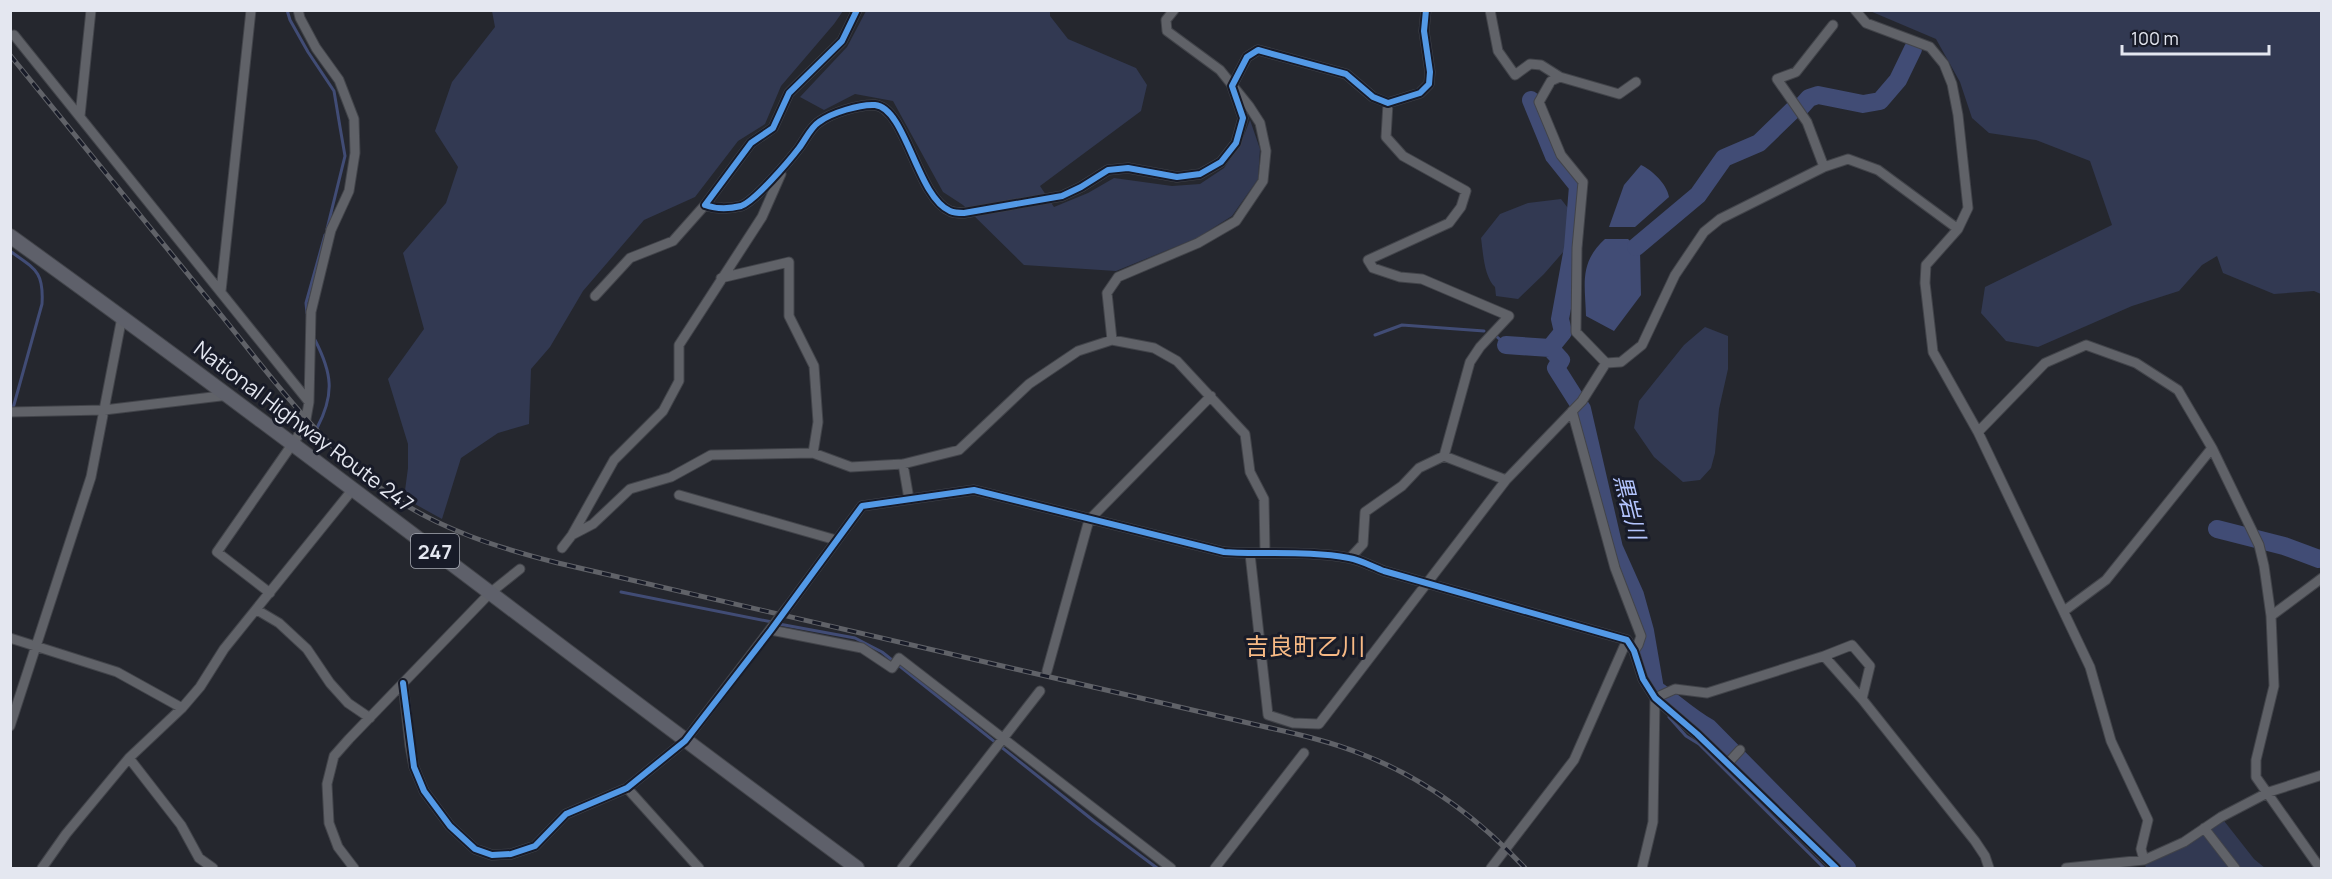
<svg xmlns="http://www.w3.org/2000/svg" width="2332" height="879" font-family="Manrope,'Noto Sans JP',sans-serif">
<rect width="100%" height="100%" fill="#25272e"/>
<path fill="#323952" d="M492,11h351l-9,13 -53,62 -16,38 -27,17 -43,56 -51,23 -61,71 -33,56 -19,22 -2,55 -31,9 -37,25 -19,61 -38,-21 4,-30v-24l-20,-65 36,-50 -21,-76 43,-50 12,-36 -23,-36 17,-49 43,-55z
M866,11h184v5l18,23 68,29 11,17 -6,26 -101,75 14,21 34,-14 26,-15 58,8 28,-2 24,-16 16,-23 10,-25 10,29 -2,30 -26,37 -35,22 -81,33 -92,-6 -61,-60 -20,-13 -50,-91 -38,-7 -31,16 -24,-13 47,-50z
M1870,11h451v283l-7,-3 -40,3 -51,-21 -6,-17 -15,9 -23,26 -47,15 -94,41 -32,-6 -25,-28 4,-26 127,-62 -22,-64 -54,-21 -47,-7 -17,-15 -12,-36 -24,-43z
M1561,199l13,17 -3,27 -27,31 -26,25 -22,-3 -1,-9c-11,-10 -12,-35 -14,-49l19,-24 28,-11z
M1705,327l23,9v33l-9,40 -4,44 -4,15 -11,12 -17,2 -29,-25 -20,-29 5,-27 45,-56z
M2221,817l33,42 11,9h-119l-2,-7z"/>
<path fill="#414c75" d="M1641,165c11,5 26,19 28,32l-34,30h-26l15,-42z
M1605,239h23l12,11 1,45 -27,36 -28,-15c-1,-33 -7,-53 19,-77z"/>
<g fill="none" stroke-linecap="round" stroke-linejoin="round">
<path stroke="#414c75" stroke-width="3" d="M287,10l3,10 18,32 26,39 6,36 5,29 -18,73
M10,251c25,18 34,20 32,53l-32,115
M307,313l-1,-10 19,-68
M1375,335l27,-10 82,6
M1496,336l10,9
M315,340c17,33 20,54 2,88
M621,592l151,30
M779,624l76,14 27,14 212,169 63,47
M1669,717l17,19 13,8 125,124"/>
<path stroke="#414c75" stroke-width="18" d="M1531,100l23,56 24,30 -5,62 -13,71 3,13 -13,16 11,12 -5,8 26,41 32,139 21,47 10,36 10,58c19,13 34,28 54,39l138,140
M1801,107l8,-9 9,-3 45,9 17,-3 18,-21 15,-31
M1636,247l62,-52 26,-37 35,-15 34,-33
M1506,345l44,3
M2217,529l67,17 35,13 3,-1"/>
<g stroke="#42444a" stroke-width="11">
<path id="minor" d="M857,10l-15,31 -53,52 -16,35 -22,15 -46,62c11,4 24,4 36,1 14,-5 48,-45 58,-58 6,-8 12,-21 20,-26 12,-9 41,-18 56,-17 31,3 42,92 75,106 4,2 10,2 14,2l98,-17 19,-9 27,-17 20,-2 49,9 23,-3 21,-12 15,-19 7,-25 -11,-32 15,-29 11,-7 88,24 27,23 15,6 32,-10 9,-9 1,-12 -6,-41 2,-21
M1490,10l8,41 17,24 15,-11 11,1 19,12
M1855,10l11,13 64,24 14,17 8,20 6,31 10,93 -10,21 -32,36 -1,18 8,69 45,80 112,235 21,74 37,79 -7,29 3,11
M14,35l295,367
M1388,103l-2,34 17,19 63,35 -5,16 -12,16 -81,37 5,8 27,9 22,2 87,37 -29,31 -10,15 -26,94 62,24
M80,116l11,-106
M1824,167l-17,-45 -30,-43 19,-7 37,-47
M721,278l68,-16v54l25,50 4,56 -5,31
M221,291l30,-281
M595,296l35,-38 43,-17 32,-36
M1112,340l-5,-47 11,-16 80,-34 38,-22 27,-40 3,-30 -6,-28 -11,-17 -29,-36 -53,-39 -1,-11 8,-10
M1606,363l-30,-31 1,-84 6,-66 -22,-27 -22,-53 12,-21 9,-4 59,17 17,-12
M1572,411l43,157 26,68 -3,9 -4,6
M10,412l94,-2 125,-15
M1978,432l67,-69 41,-18 50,18 42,27 34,58 47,97 5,21 7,50 3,70 -18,74v17l64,91
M903,464l6,35
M679,495l157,45
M572,535l21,-11 37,-35 41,-12 40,-22 102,-2 38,14 52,-3 56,-14 70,-66 49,-33 34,-11 42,8 23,13 68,73 5,38 14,27 1,53
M562,548l10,-13 42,-75 49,-49 16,-30v-36l83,-128 19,-43
M1250,554l18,161 25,8 26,1 187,-244 76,-79 24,-38 15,-1 21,-17 33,-70 29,-43 16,-13 104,-52 24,-8 30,11 80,59
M1350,558l13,-14 2,-32 37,-26 17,-18 25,-12
M270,593l-53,-41 81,-116 8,-17 3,-17 2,-90 20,-82 18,-39 6,-38 -1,-34 -15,-39 -23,-32 -16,-30 -2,-8
M790,604l72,-98 112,-16 250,62c41,3 84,-2 125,6 12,2 24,9 35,13l243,69 7,11 9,28 12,19 42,36 139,134
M257,610l22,13 28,26 23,34 18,20 22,15
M2064,611l42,-31 106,-132
M2271,616l51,-38
M771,630l91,18 30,20 7,-10 272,210
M10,638l107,34 65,36
M1824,656l38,43 113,142 10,15 4,12
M1047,671l42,-151 122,-124
M403,683l7,63 4,21 10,24 26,35 25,23 17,6 19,-1 24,-8 31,-32 61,-26 58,-47 87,-114
M10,726l81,-249 31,-160
M129,758l52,67 18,33 14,10
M1728,763l12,-13
M627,788l72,80
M2204,828l31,40
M42,868l24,-34 63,-76 53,-50 18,-21 24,-38 129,-160
M354,868l-16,-21 -9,-24 -2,-39 7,-28 15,-17 141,-146 30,-24
M902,868l138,-177
M1215,868l89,-115
M1491,868l83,-108 53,-120
M1642,868l11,-46 2,-124 20,-9 32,4 117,-37 28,-11 18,21 -8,33
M2066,868l78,-8 40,-18 37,-25 48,-25 53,-17"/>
</g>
<g stroke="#42444a" stroke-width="16">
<path id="highway" d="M10,236c286,206 564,423 847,632"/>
</g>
<use href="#minor" stroke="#606268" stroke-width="9"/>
<use href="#highway" stroke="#5e606a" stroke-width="14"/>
<g stroke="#606268" stroke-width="5">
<path id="rail" d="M10,55c69,85 138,170 207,255 53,65 103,136 173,185 51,35 109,53 168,68l699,162c36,8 73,16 107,30 62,24 116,65 161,113"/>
</g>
<use href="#rail" stroke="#181b28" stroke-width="3" stroke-dasharray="9" stroke-linecap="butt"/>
<g stroke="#42444a" stroke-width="11" stroke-linecap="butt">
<path id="minor-bridge" d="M772,627l18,-23"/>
</g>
<use href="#minor-bridge" stroke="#606268" stroke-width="9"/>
<g stroke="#181b28" stroke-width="10">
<path id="cycleway" d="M857,10l-15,31 -53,52 -16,35 -22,15 -46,62c11,4 24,4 36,1 14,-5 48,-45 58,-58 6,-8 12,-21 20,-26 12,-9 41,-18 56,-17 31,3 42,92 75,106 4,2 10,2 14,2l98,-17 19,-9 27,-17 20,-2 49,9 23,-3 21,-12 15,-19 7,-25 -11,-32 15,-29 11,-7 88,24 27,23 15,6 32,-10 9,-9 1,-12 -6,-41 2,-21
M403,683l11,84 10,24 26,35 25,23 17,6 19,-1 24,-8 31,-32 61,-26 58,-47 86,-111 91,-124 112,-16 250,62c41,3 84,-2 125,6 12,2 24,9 35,13l243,69 7,11 9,28 12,19 42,36 139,134"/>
</g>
<use href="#cycleway" stroke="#5399e6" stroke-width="6"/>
</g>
<g text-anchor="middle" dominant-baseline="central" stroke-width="6" stroke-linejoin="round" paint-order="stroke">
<rect fill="#181b28" stroke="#a7aab4" stroke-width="1.5" x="411" y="534" width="48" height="34" rx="4.5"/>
<g font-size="20" font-weight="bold" fill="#e4e7f0">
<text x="435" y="551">247</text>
</g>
<g font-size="21" fill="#e4e7f0" stroke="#181b28">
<text transform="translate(304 426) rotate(37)">National Highway Route 247</text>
</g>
<g font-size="22" font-style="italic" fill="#b4c5fe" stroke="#181b28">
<text transform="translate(1630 507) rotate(76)">黒岩川</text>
</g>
<g font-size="24" fill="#f8ba85" stroke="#181b28">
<text x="1305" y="645">吉良町乙川</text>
</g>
</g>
<rect width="2332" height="879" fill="none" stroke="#e4e7f0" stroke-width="24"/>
<path d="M2122 45v9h147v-9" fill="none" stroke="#e4e7f0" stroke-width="3"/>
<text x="2131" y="45" font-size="18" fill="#e4e7f0" stroke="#181b28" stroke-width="4.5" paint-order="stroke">100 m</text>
</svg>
